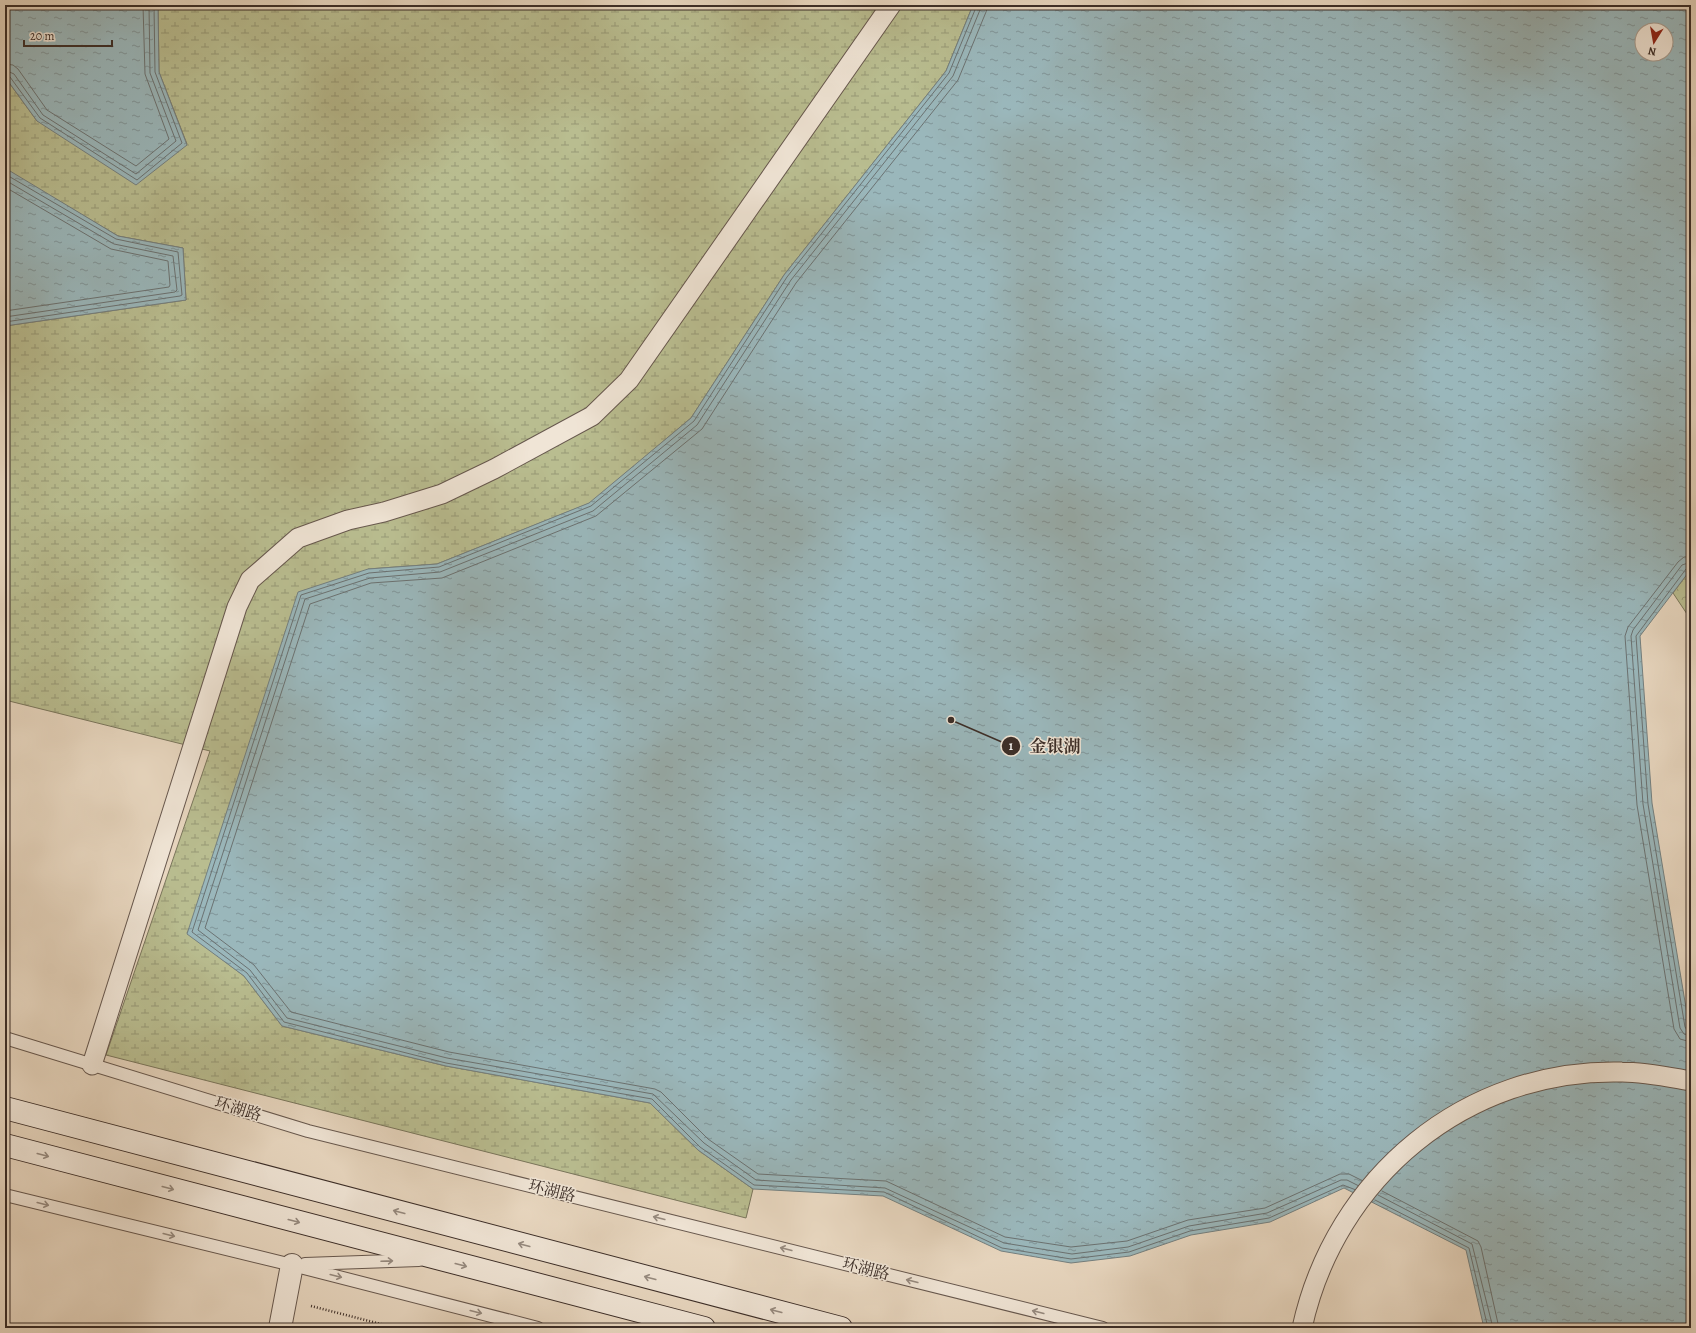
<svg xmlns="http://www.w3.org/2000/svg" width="1696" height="1333" font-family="Alegreya,'Noto Serif SC',serif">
<defs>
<pattern id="forest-crowns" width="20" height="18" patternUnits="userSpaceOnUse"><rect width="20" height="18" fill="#b9bd90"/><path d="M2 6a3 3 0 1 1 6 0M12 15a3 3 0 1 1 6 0" fill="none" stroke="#989a76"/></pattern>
<pattern id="wetland-marsh" width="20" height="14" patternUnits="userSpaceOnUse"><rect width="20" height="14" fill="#b9bd90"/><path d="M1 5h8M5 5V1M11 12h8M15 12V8" fill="none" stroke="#989a76"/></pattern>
<pattern id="water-ripples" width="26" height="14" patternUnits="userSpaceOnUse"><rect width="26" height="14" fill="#9ab7bb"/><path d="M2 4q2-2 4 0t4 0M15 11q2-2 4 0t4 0" fill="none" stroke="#7f9598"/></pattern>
</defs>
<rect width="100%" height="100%" fill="#e8d7c0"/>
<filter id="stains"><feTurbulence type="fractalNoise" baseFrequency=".005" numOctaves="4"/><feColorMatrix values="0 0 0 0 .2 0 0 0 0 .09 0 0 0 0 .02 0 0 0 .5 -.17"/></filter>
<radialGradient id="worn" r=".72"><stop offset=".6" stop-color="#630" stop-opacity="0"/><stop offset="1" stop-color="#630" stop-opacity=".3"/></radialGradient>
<path fill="url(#forest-crowns)" stroke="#7a765c" d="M1691,569v51l-18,-27z"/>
<path fill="url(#wetland-marsh)" stroke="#7a765c" d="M158,5h815l-27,66 -162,204 -93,143 -101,85 -153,61 -69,5 -181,364 57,43 38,50 164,40 204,37 48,47 55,39 -7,29 -640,-163 104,-304 -205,-51v-374l181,-26 -3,-52 -65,-12 -112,-66 -1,-2v-91l32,44 150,23 -28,-72z"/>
<path fill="url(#water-ripples)" stroke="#748080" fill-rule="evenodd" d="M5,5h153l1,67 28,73 -51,40 -99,-64 -32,-44z
M973,5h718v564l-51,67 12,167 39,235v290h-207l-18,-78 -122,-62 -74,34 -79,13 -61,21 -59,7 -70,-12 -118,-55 -130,-7 -55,-39 -48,-47 -204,-37 -164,-40 -38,-50 -57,-42 111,-342 70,-23 69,-5 152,-61 102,-85 93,-143 162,-204zM1642,30h24v24h-24z
M5,168l113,68 65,12 3,52 -181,26z"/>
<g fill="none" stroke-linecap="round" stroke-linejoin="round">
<path stroke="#6b7272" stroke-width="1" d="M977,5l-28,68 -162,204 -93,144 -103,85 -152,61 -70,6 -68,22 -109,337 55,41 37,49 162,41 206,36 48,48 54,38 130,7 118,56 69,11 58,-7 61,-21 79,-13 74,-33 13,5
M982,5l-29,71 -162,204 -94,145 -104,86 -153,61 -70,6 -65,21 -107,331 52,40 37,48 160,40 206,36 51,49 52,37 129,8 119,55 68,11 56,-7 61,-21 78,-13 74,-33h6l12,6
M988,5l-2,7 -28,68 -162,203 -94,146 -106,87 -154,62 -71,5 -61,21 -105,324 49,37 37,47 158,40 206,37 6,3 47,47 50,35 128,7 119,56 66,10 56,-6 61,-21 77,-12 75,-34h9l14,7
M5,64l8,1 5,4 29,41 89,56 33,-27 -24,-65 -2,-69
M5,70l9,4 29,41 93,59 40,-33 -26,-68 -1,-68
M5,75l5,2 30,41 97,62 45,-37 -27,-71 -1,-67
M5,174l111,65 62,13 4,43 -2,1 -175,26
M5,180l109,64 59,12 4,34 -2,2 -170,25
M5,187l106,62 57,12 2,24 -1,2 -164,24
M1691,556l-7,1 -6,5 -50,65 -3,9 12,169 37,224 6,10 11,3
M1691,562l-9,3 -49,65 -2,6 12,168 37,224 4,6 7,2
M1691,567l-5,2 -50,67 12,168 37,223 2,3 4,1
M1382,1191l96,50 3,6 18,81
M1378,1195l94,49 21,84
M1375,1200l94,48 19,80"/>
<g stroke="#67584e" stroke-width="14">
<path id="service" d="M5,1038l303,93 795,197
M5,1195l287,70 246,63
M305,1264l114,-4"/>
</g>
<g stroke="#67584e" stroke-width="21">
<path id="pedestrian" d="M92,1065l145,-458 13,-27 48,-42 50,-18 36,-8 58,-18 52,-25 98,-53 37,-36 262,-375
M1302,1328c33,-151 164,-260 320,-256 23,0 46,5 69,9"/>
</g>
<g stroke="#67584e" stroke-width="24">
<path id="minor" d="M280,1328l12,-63"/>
</g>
<g stroke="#3c2e28" stroke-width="24">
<path id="secondary" d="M5,1108l836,220
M5,1145l699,183"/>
</g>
<path stroke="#3c2e28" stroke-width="2.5" stroke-dasharray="1 2" stroke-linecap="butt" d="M311,1306l85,22"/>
<use href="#service" stroke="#f0e5d6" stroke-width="12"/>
<use href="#pedestrian" stroke="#f0e5d6" stroke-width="19"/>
<use href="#minor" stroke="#f0e5d6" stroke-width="22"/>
<use href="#secondary" stroke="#f0e5d6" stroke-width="22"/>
</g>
<defs><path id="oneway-shaft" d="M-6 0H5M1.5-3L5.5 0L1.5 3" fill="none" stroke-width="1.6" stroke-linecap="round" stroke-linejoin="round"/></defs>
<g stroke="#968a7f">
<use href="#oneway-shaft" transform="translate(43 1155) rotate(15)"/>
<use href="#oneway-shaft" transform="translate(168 1188) rotate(15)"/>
<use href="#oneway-shaft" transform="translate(43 1204) rotate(14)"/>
<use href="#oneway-shaft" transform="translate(399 1212) rotate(-165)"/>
<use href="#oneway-shaft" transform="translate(659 1218) rotate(-166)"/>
<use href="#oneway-shaft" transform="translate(294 1221) rotate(15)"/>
<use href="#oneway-shaft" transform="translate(169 1235) rotate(14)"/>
<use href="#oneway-shaft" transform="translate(524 1245) rotate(-165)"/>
<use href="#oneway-shaft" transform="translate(786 1249) rotate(-166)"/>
<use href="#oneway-shaft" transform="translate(387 1261) rotate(-2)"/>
<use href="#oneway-shaft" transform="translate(461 1265) rotate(15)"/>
<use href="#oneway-shaft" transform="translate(336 1276) rotate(14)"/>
<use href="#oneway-shaft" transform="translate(650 1278) rotate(-165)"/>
<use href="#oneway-shaft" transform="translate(912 1281) rotate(-166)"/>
<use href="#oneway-shaft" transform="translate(776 1311) rotate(-165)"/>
<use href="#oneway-shaft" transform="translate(476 1312) rotate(14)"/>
<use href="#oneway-shaft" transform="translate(1038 1312) rotate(-166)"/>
</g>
<g text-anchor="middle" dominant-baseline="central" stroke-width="3" stroke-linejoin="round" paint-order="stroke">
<g font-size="16" fill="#3c2e28" stroke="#f0e5d6">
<text transform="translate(238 1109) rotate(17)">环湖路</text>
<text transform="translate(552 1191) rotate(14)">环湖路</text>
<text transform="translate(866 1269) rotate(14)">环湖路</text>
</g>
</g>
<path fill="none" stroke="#3c2e28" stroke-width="1.5" d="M951 720L1011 746"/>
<g fill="#3c2e28" stroke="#f0e5d6" stroke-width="1.5">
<circle cx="951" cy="720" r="4"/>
<circle cx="1011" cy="746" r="10"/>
</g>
<g font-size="12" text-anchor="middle" font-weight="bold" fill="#fff">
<text x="1011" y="750">1</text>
</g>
<g font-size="17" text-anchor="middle" font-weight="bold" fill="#3c2e28" stroke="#f0e5d6" stroke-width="3" stroke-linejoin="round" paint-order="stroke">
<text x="1055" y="752">金银湖</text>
</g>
<rect width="1696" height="1333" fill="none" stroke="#e8d7c0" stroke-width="20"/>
<rect x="6" y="6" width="1684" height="1321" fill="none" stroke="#3c2e28" stroke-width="2"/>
<rect x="10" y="10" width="1676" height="1313" fill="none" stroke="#3c2e28"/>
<g transform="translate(1654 42) rotate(191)"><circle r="19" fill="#f0e5d6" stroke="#a89c90"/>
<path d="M0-3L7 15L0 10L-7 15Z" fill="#8f2418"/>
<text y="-6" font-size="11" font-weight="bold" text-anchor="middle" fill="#3c2e28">N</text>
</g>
<path d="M24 40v6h88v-6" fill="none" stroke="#3c2e28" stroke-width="2"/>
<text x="30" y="40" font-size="12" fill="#3c2e28" stroke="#f0e5d6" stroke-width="3" paint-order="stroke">20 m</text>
<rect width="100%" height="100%" filter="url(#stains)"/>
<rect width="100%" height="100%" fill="url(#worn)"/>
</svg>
